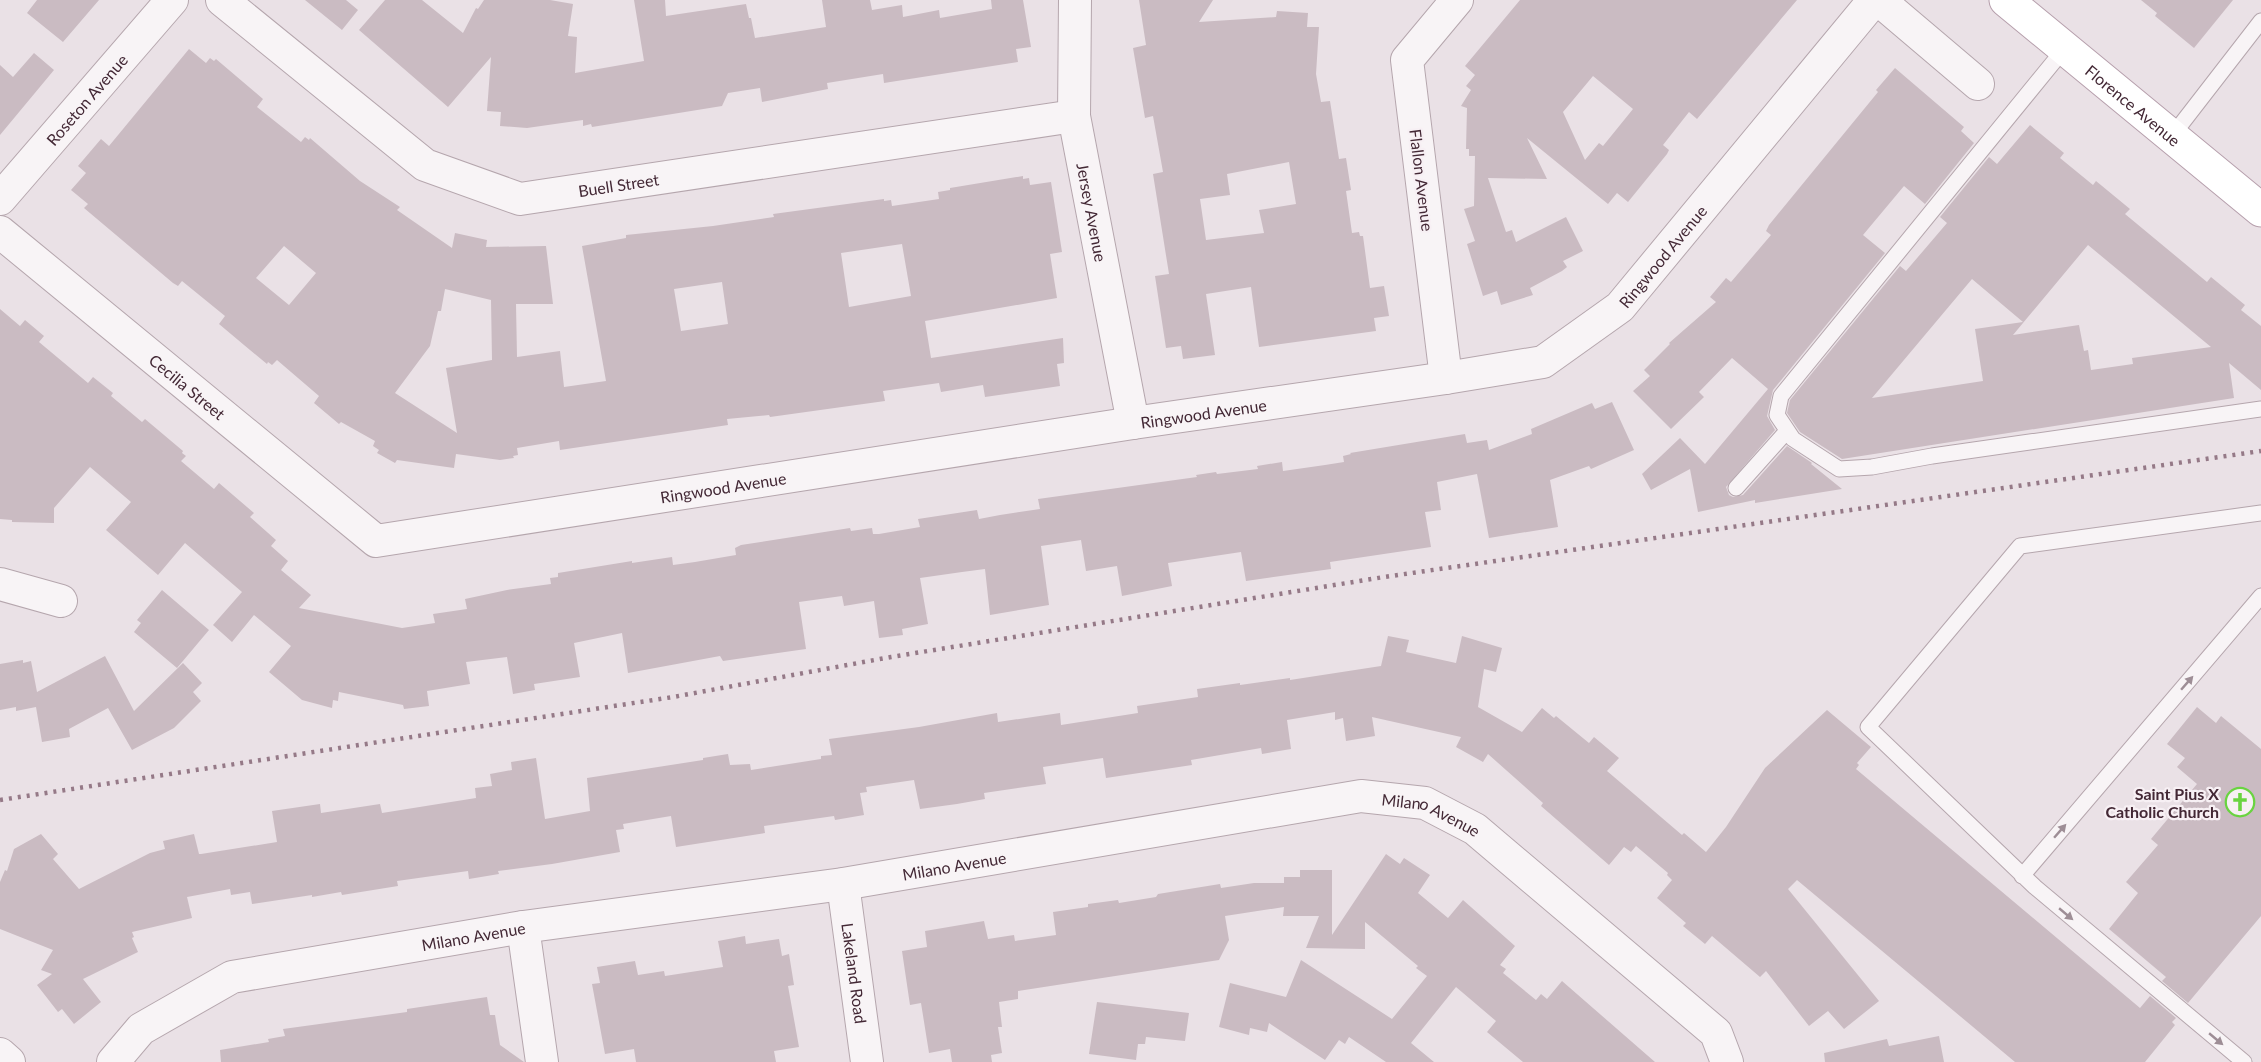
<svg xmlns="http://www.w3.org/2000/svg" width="2261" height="1062" font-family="Lato,sans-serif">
<rect width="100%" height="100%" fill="#eae1e6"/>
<path fill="#cabbc2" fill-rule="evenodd" d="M37,0h62l-36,42 -36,-29z
M305,0h41l12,10 -16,20z
M385,0h37l41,33 13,-25 2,1 6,-9h66l23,4 -5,32 9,1 -2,36 69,-12 -10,-61h31l1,16 80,-12 3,14h2l4,20 71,-11 -4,-27h48l2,10 30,-5 1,12 36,-7 1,8 52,-9 -1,-9h32l8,47 -15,2 2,13 -134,21 -1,-9 -56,9 1,6 -66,13 -2,-14 -32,5 -6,13 -130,21 -1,-3 -8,2v-6l-56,8 -27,-2 1,-14 -14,-1 4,-54 -43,50 -89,-77z
M1139,0h74l-14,22 77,-5 1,-6 31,2 -1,14h12l-3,47 5,28 9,-1 9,58 7,-1 5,32 -5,1 6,42 7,-1 1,4h3l7,52 14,-2 5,30 -15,2 2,13 -117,16 -8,-60 -45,7 9,61 -32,4 -2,-13 -15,2 -11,-72 14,-2 -16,-100 10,-2 -10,-56 -8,2 -12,-70 13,-3zM1289,162l7,42 -37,6 5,23 -58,7 -6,-41 30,-4 -3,-21z
M1520,0h277l-100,119 -8,-7 -26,33 6,5 -2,4 -39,48 -11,-9 -9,11 -81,-66 20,41 -59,-1 18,54 6,-2 4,12 50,-25 17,34 -20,10 4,6 -5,4 -32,17 3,7 -32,10 -4,-14 -14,5 -16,-52 8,-3 -11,-32 10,-3 1,-50h-6v-7h-3l1,-41 -6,-2 10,-16 -5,-4 9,-11 -10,-9zM1593,76l40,33 -30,37 -4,-3 -14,17 -22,-48z
M2141,0h92l-39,48 -39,-32 2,-3z
M189,49l17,14 4,-5 4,3 2,-2 47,40 -6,8 44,35 4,-5 4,3 1,-2 50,43 40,26 -3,3 55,38 3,-15 32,7 -1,7 60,-1 7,58h-37l1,53 43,-6 4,36 42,-6 -24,-135 44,-8v-3l87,-9 61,-9 -1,-3 111,-15v2l7,-1 1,6 47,-7 -1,-7 12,-2v-2l73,-12v3l6,-1 1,7 21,-3 11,70 -12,2 7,44 -132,23 6,37 132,-20 1,25 -7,1 3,22 -75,11 -2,-12 -42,7 -2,-9 -56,8 2,10 -115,16 -1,-2 -42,4 1,6 -168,25 -1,-9 -42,7 1,7 -5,1 1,2 -14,2 -44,-6 -2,14 -57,-8 -2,3 -18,-10 2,-3 -6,-4 2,-5 -34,-19 -2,2 -25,-21 5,-7 -42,-36 -5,5 -4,-3 -1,2 -23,-19 -25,-21 6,-8 -43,-35 -4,5 -5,-3 -89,-75 4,-4 -17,-14 15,-17 -8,-7 23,-27 8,7zM902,244l9,52 -62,11 -8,-54zM284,246l32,27 -27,32 -33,-27zM722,282l6,42 -47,7 -7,-42zM445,289l46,11 1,60 -46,8 11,65 -62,-40 35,-47 8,-35h3z
M34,53l20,17 -54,65v-70l13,12z
M1895,68l69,59 -3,4 13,12 -49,61 -21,-18 -41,49 22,18 -112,137 -6,26 8,14 -49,57 3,8 4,2 10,-2 44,-49 25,17 -1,1 31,25 -87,14v-3l-57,12 -8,-43 -39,21 -9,-16 38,-36 25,26 63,-75 -36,-31 -33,34 5,5 -33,32 -38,-38 17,-15 -6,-6 26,-26 -1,-1 47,-41 -6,-5 16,-19 5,4 40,-47 -5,-4 3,-6 109,-133 -2,-2z
M2030,125l34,28 -4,5 33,27 3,-4 34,28 -5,5 82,68 4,-5 34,28 -4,5 20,16v64l-32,-27 5,35 -392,61 -42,-27 -13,-19 3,-13 110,-134 6,5 41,-48 -7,-6 49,-60 8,7zM2088,245l123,102 -79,11 1,6 -42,6 -3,-20 -4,1 -5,-26 -66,10zM1972,279l51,43 -48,7 8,52 -111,17z
M0,309l20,17 5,-6 19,16 -5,6 49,41 5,-6 20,16 -2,3 31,26 3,-3 38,32 -1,2 4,3 -5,5 33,28 5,-6 35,30 -4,4 26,23 -5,6 17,15 -7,9 30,25 -12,13 103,20 33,-5 -2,-9 34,-5 -2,-10 42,-9 44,-6 -1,-6 8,-1v-4l74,-12v2l40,-6 1,8 22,-3 41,-7 -1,-7 6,-3 109,-17 1,3 21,-3 1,6h6l41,-7 -2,-8 59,-9 2,9 21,-4 40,-6 -2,-10 159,-22 -1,-2 20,-3 1,2 41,-5 -1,-3 25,-4 1,9 42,-6 19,-3 -1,-6 8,-2 -1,-1 115,-19 2,9 20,-3 2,10 43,-16 -1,-5 61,-26 3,6 17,-7 22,48 -43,19 -2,-3 -39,14 8,47 -69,11 -12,-64 -40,8 4,28 -16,2 6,35 -101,15 1,7 -85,12 -5,-29 -73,11 4,23 -50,10 -5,-30 -31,5 -5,-31 -40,6 8,59 -59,10 -5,-46 -23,3 -42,6 8,46 -26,5 1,6 -24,3 -5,-37 -30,5 -2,-10 -43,6 7,47 -83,12 -3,-5 -92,17 -6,-40 -48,10 6,34 -46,7 1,6 -22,4 -6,-37 -41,5 4,22 -43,7 2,15 -25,3 -1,-4 -64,-13 -1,9 -5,-1 -1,8 -30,-8 -33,-28 22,-26 -37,-31 -22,27 -19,-17 29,-33 -57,-49 -27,32 -52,-45 25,-28 -41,-35 -36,41v15l-42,-1v-2l-12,-1z
M162,590l47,40 -32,38 -43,-36 7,-9 -4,-3z
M1388,636l21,4 -3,12 50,11 6,-27 40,12 -6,24 -12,-3 -6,38 44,25 20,-24 12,10 2,-2 33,27 5,-6 25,21 -12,13 75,64 2,-2 22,19 20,-25 39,-59 62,-58 44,37 -14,16 2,2 -3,4 284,239 10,-12 26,22 -4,4 3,3 -30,37h-130l-218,-182 -9,9 91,112 -35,28 -16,-18 -19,15 -43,-55 -6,6 -48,-41 -7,8 -22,-18 3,-3 -29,-25 15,-18 -5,-5 1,-2 -32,-27 -5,6 -7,-5 -15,18 -68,-59 2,-3 -55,-49 -5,8 -27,-15 5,-10 -89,-20 3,19 -29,5 -3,-23 -8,2v-8l-48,8 4,29 -29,5 -1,-6 -70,12 1,5 -86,13 -3,-20 -60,9 3,17 -62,9 1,6 -28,5 -37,5 -6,-29 -48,7 1,5 -7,1 4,22 -29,5 -1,-4 -70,10 1,7 -89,14 -5,-31 -48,8 1,5 -8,1 4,22 -68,12 -54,7 1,3 -30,5 -1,-8 -71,10 1,5 -56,9 -1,-3 -29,5v-2l-60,9 -2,-12 -19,3 -1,-6 -43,8 5,21 -60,14 2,5 -2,1 6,14 -55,27 18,23 -27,22 -12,-15 -4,3 -21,-27 15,-11 -11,-4 12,-20 -53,-21v-47l5,-12 2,1 7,-22 27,-15 17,20 -5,5 26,30 71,-36 15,-4 -2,-8 31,-7 5,20h2l76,-12 -5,-31 48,-7 1,9 59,-9 2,9 94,-15 -1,-10 17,-2 -2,-12 22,-4 -1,-8 25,-4 9,61 45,-8 -3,-33 116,-18v-2l25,-4 2,11 20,-1 1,6 70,-11v-3l11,-1 -3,-16 90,-12 78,-14 1,9 62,-9 1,12 77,-12 -1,-7 61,-9 -1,-8 43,-6v2l50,-7v2l91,-14z
M105,656l29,55 49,-48 19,20 -9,9 8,9 -27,27 -42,22 -24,-42 -39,21 1,8 -28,5 -6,-35 -20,4v-4l-16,3v-46l23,-4v3l8,-2 6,31z
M2197,707l19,16 5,-7 40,33v167l-73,87 -26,-22 4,-4 -57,-48 29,-36 -12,-11 32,-37 -7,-6 46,-55 -20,-17 8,-9 -18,-14z
M1386,854l14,10 4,-6 26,17 -12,18 30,25 15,-18 52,46 -15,19 6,4 -3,4 33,27 5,-6 6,5 15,-18 93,81h-132l-36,-30 9,-11 -40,-34 -45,56 23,19h-48l-37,-25 -4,7 -6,-4 -14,20 -56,-37 -2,9 -17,-4 -1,7 -30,-8 11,-44 56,14 15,-37 91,59 35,-43 -11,-8 2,-2 -53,-44v27l-59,-1 13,-32h-36l1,-9 -59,9 4,24 -10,20 -201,31v8l-19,3 3,25h-4l4,26 -11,2 1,7h-40l-2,-13 -21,4 -8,-50 -11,2 -8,-54 25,-4 -2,-16 59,-10 4,18 26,-4 1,6 41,-6 -3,-23 35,-5v-3l30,-4 1,3 37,-6 2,-3 62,-10 1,4 33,-5h30v-6h16v-7h32v65z
M745,936l1,8 33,-5 3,17 7,-2 5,31 -6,1 11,61 -25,4 2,11h-140l-2,-13 -29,5 -13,-70 8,-1 -3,-16 38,-6 3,14 26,-4 1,5 58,-9 -5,-26z
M487,997l3,18h5l5,30 24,17h-303l-1,-12 49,-8 -1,-3 17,-3 -2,-7 124,-17v-3z
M1097,1002l92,11 -4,28 -39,-4 -1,7h-7l-2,16 -47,-6z
M1939,1036l5,26h-119l-1,-9 63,-14 2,7z"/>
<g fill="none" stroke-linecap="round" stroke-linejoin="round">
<g stroke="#b5a6ad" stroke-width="17">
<path id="lane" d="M2065,48l-284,348 -4,19 16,24 46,30 33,-2 60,-11 329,-47
M2172,136l89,-115
M1736,488l51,-57
M2022,876l239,-280
M2244,1062l-209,-175 -167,-160 152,-181 241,-33"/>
</g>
<g stroke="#b5a6ad" stroke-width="34">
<g id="street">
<path id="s1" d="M222,0l203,165 95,34 554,-83"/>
<path id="s2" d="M1075,0l-1,116 59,307"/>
<path d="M1879,0l99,84"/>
<path id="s3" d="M0,199l172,-199"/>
<path id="s4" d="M0,232l376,309 757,-118 313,-45 97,-16 77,-55 254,-307"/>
<path d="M1446,378l-39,-318 50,-60"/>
<path d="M0,584l61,17"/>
<path id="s5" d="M843,884l24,178"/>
<path d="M523,927l19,135"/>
<path d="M0,1054l9,8"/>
<path id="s6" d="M113,1062l28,-33 91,-52 291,-50 320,-43 518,-88 64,7 50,26 241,204 11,29"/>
</g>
</g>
<g stroke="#b69fac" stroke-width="35">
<g id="primary">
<path id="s7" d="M2006,0l255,210"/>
</g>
</g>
<use href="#lane" stroke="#f8f4f6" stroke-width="15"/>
<use href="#street" stroke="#f8f4f6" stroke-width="32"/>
<use href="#primary" stroke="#fff" stroke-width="33"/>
<path stroke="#957987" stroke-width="4.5" stroke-dasharray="3 6" stroke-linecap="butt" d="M0,800l673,-103 218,-40 493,-80 877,-126"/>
</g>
<defs><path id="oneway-solid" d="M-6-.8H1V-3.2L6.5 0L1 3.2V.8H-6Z" transform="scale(1.5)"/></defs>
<g fill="#9e8e96">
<use href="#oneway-solid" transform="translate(2187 683) rotate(-49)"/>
<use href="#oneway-solid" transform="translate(2060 831) rotate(-49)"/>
<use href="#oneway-solid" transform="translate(2066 914) rotate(40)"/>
<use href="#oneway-solid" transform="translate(2216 1039) rotate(40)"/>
</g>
<defs>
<g id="church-ring" transform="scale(1.5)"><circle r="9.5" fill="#f7f0f4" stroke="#69d440" stroke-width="1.5"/><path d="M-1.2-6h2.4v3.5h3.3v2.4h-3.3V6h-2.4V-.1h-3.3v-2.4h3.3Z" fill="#69d440"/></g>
</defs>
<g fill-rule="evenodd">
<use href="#church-ring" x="2240" y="802"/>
</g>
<g text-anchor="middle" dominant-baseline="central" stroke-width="4.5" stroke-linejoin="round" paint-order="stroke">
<g font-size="16" fill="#432835" stroke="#f7f0f4">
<text stroke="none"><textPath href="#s3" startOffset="132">Roseton Avenue</textPath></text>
<text stroke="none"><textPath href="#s7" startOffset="165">Florence Avenue</textPath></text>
<text transform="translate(1422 180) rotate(83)">Flallon Avenue</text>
<text stroke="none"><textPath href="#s1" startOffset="462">Buell Street</textPath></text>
<text stroke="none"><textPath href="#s2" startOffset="214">Jersey Avenue</textPath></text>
<text stroke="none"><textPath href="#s4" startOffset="1828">Ringwood Avenue</textPath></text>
<text stroke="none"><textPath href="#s4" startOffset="243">Cecilia Street</textPath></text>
<text stroke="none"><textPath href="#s4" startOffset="1324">Ringwood Avenue</textPath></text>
<text stroke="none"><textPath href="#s4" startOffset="838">Ringwood Avenue</textPath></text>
<text stroke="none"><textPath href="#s6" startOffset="1365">Milano Avenue</textPath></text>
<text stroke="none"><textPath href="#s6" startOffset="879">Milano Avenue</textPath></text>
<text stroke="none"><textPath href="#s6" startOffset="393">Milano Avenue</textPath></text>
<text stroke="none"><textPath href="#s5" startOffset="90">Lakeland Road</textPath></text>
</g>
<g font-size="16" font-weight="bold" fill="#432835" stroke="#f7f0f4" text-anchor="end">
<text x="2219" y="793">Saint Pius X<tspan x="2219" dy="18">Catholic Church</tspan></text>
</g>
</g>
</svg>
